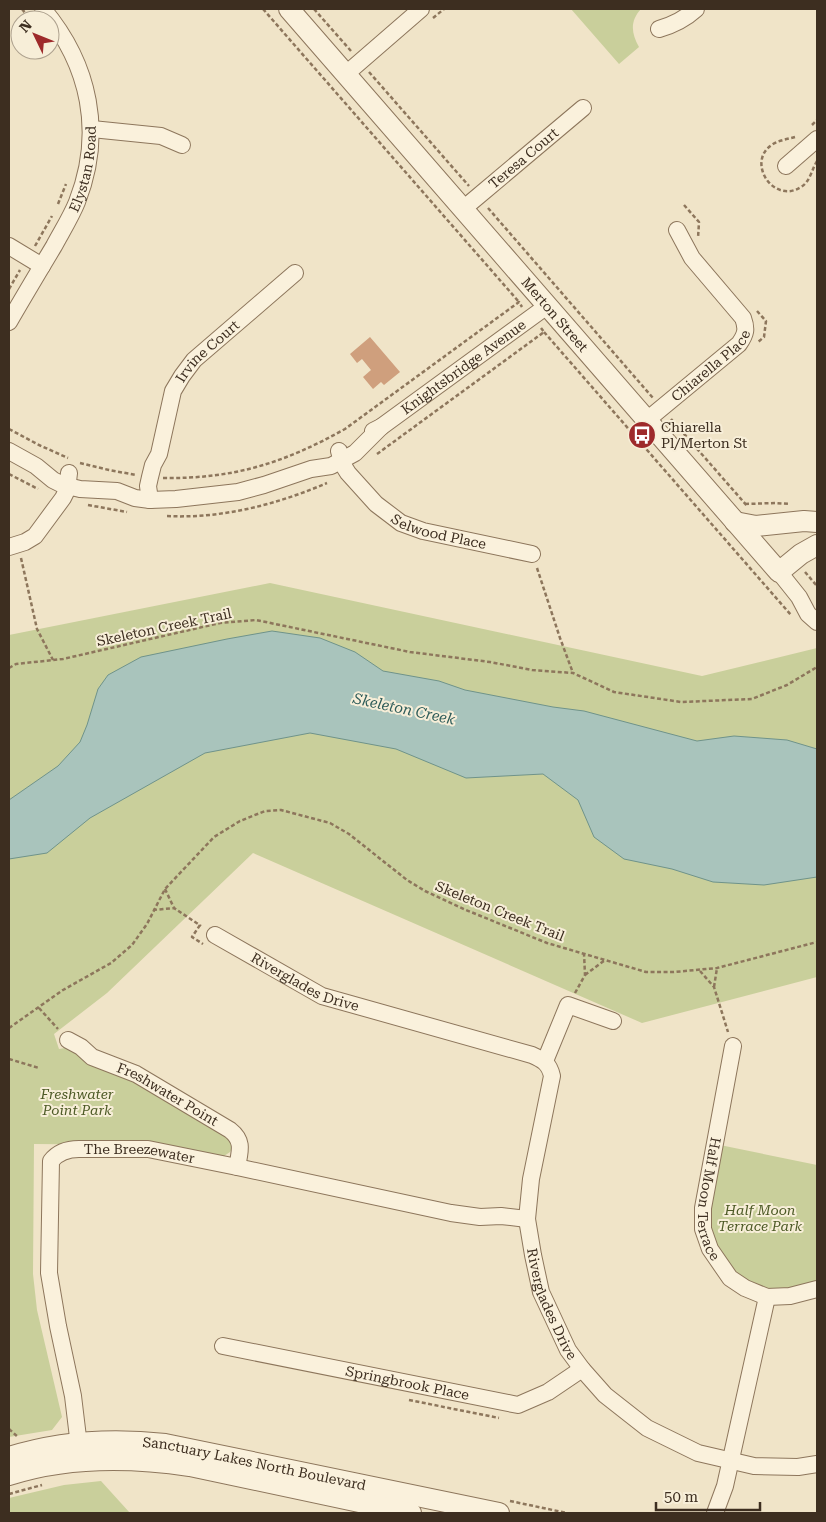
<svg xmlns="http://www.w3.org/2000/svg" width="826" height="1522" font-family="'Roboto Serif',serif">
<rect width="100%" height="100%" fill="#f0e4c8"/>
<path fill="#c9cf9b" d="M571,9h70c-11,12 -10,24 -2,38l-20,17z
M270,583l432,93 115,-28v329l-175,46 -389,-170 -146,140 -53,41 5,15 6,-1 7,1 72,37 85,48 4,13 -3,5 -9,6 -72,-13 -115,-1 -1,130 4,36 25,107 -10,13 -43,7v-802z
M715,1144l102,21v124l-50,8 -48,-34 -16,-55z
M101,1481l29,32h-121v-15l55,-13z"/>
<path fill="#a9c4bc" stroke="#6f938a" d="M272,631l48,7 35,14 28,19 56,10 26,9 88,17 31,4 113,30 37,-5 53,4 30,9v128l-53,8 -51,-3 -41,-13 -48,-10 -30,-22 -16,-37 -35,-26 -77,4 -70,-29 -86,-16 -105,20 -115,65 -43,35 -38,6v-59l49,-34 22,-24 7,-17 11,-36 10,-14 33,-18 86,-18z"/>
<path fill="#cf9f7d" d="M370,337l30,35 -16,13 -3,-3 -8,7 -10,-12 8,-7 -9,-11 -5,4 -7,-9z"/>
<g fill="none" stroke-linecap="round" stroke-linejoin="round">
<g stroke="#8d765c" stroke-width="18">
<g id="minor">
<path d="M659,29c14,-4 26,-10 37,-20"/>
<path d="M346,74l75,-65"/>
<path d="M92,129l69,7 21,9"/>
<path d="M786,166l31,-27"/>
<path id="s1" d="M463,209l120,-101"/>
<path d="M9,246l33,20"/>
<path id="s2" d="M9,322c15,-26 30,-51 45,-76 8,-15 17,-29 23,-44 27,-69 13,-137 -34,-193"/>
<path id="s3" d="M647,420l92,-76c7,-10 8,-15 4,-26l-51,-60 -15,-28"/>
<path id="s4" d="M373,431l8,-4 166,-121"/>
<path d="M9,451l27,15 17,14 10,5 17,4 37,2 18,7 15,2 26,-1 62,-7 26,-7 47,-16 20,-3 24,-13 26,-26"/>
<path id="s5" d="M339,451l4,14 5,8 28,31 25,19 22,8 109,23"/>
<path id="s6" d="M150,500l-2,-14 2,-9 3,-12 6,-11 14,-63 9,-15 12,-16 101,-87"/>
<path d="M9,547l16,-5 10,-6 28,-38 4,-8 2,-17"/>
<path d="M779,572l20,25 9,17 9,8"/>
<path id="s7" d="M215,935l107,61 210,59c11,5 17,8 20,21l-21,103 -4,40 6,36 8,37 27,58 14,19 23,26 42,33 51,25 56,13 44,1 19,-3"/>
<path id="s8" d="M68,1040l13,7 11,10 44,17 94,56c14,11 10,21 7,37"/>
<path id="s9" d="M733,1046l-30,162v21l7,20 20,29 15,10 22,9 23,-1 27,-7"/>
<path d="M545,1061l23,-56 45,16"/>
<path id="s10" d="M223,1346l295,59 30,-13 34,-23"/>
<path id="s11" d="M80,1454l-7,-58 -15,-70 -9,-53 2,-112c7,-9 16,-12 28,-12h69l89,18 214,46 29,4 21,-1 26,3"/>
<path d="M715,1513l10,-27 42,-189"/>
</g>
</g>
<g stroke="#8d765c" stroke-width="22">
<g id="tertiary">
<path id="s12" d="M289,9l490,563 22,-18 16,-9"/>
<path d="M735,522l21,4 48,-5 13,1"/>
<path id="s13" d="M9,1457c51,-16 103,-19 156,-13l334,69"/>
<path d="M9,1475c59,-19 121,-18 181,-9l221,47"/>
</g>
</g>
<path stroke="#8d765c" stroke-width="2.5" stroke-dasharray="4 2.5" stroke-linecap="butt" d="M22,9l8,10
M263,9l256,293
M314,9l37,42
M433,18l11,-9
M369,72l100,114
M812,125l5,-5
M795,137c-7,2 -15,3 -22,7 -28,17 0,61 28,43 9,-5 11,-18 16,-26
M58,204l8,-20
M684,205l15,17 -1,16
M488,208l165,190
M35,246l17,-30
M9,289l11,-19
M757,311l9,10 -2,16 -6,5
M544,332l247,283
M671,419l77,88
M9,429l30,16 29,13
M377,454l167,-122 -3,-4
M80,463l29,7 27,5
M9,474l29,15
M163,478c71,1 121,-15 182,-49l174,-127 3,5
M745,504l30,-1 15,1
M88,505l39,7
M167,516c55,3 111,-12 160,-33
M21,558l16,71 16,31
M537,568l23,70 13,35
M805,572l12,14
M9,668l7,-4 47,-5 157,-36 36,-3 154,32 80,10 42,8 41,3 41,19 67,10 71,-3 35,-14 30,-18
M165,889l9,19 27,18
M153,910l21,-2
M200,925l-8,12 11,7
M700,971l14,16 14,45
M585,975l20,-15
M714,987l3,-19
M575,993l10,-18 -1,-22
M39,1008l19,21
M9,1028l54,-38 48,-27 21,-18 15,-21 18,-35 49,-52 26,-16 25,-10 16,-1 49,13 19,11 58,46 18,11 41,19 81,33 99,29h28l43,-4 100,-26
M9,1059l30,9
M409,1400l90,18
M9,1429l9,8
M9,1494l33,-9
M510,1501l57,12"/>
<use href="#minor" stroke="#faf1dc" stroke-width="16"/>
<use href="#tertiary" stroke="#faf1dc" stroke-width="20"/>
</g>
<defs>
<g id="bus-disc" transform="scale(1.4375)"><circle r="9.5" fill="#9e2a2b" stroke="#f7eed8"/><path d="M-5-6H5V4H4V6H2V4H-2V6H-4V4H-5ZM-3.5-4V0h7V-4ZM-3.5 1.2v1.5H-2V1.2ZM2 1.2v1.5H3.5V1.2Z" fill="#fff"/></g>
</defs>
<g fill-rule="evenodd">
<use href="#bus-disc" x="642" y="435"/>
</g>
<g text-anchor="middle" dominant-baseline="central" stroke-width="4" stroke-linejoin="round" paint-order="stroke">
<g font-size="14" fill="#3d2e20" stroke="#f7eed8">
<text stroke="none"><textPath href="#s1" startOffset="79">Teresa Court</textPath></text>
<text stroke="none"><textPath href="#s2" startOffset="172">Elystan Road</textPath></text>
<text stroke="none"><textPath href="#s12" startOffset="405">Merton Street</textPath></text>
<text stroke="none"><textPath href="#s6" startOffset="166">Irvine Court</textPath></text>
<text stroke="none"><textPath href="#s3" startOffset="84">Chiarella Place</textPath></text>
<text stroke="none"><textPath href="#s4" startOffset="111">Knightsbridge Avenue</textPath></text>
<text stroke="none"><textPath href="#s5" startOffset="136">Selwood Place</textPath></text>
<text transform="translate(164 627) rotate(-12)">Skeleton Creek Trail</text>
<text transform="translate(500 911) rotate(22)">Skeleton Creek Trail</text>
<text stroke="none"><textPath href="#s7" startOffset="102">Riverglades Drive</textPath></text>
<text stroke="none"><textPath href="#s8" startOffset="114">Freshwater Point</textPath></text>
<text stroke="none"><textPath href="#s11" startOffset="388">The Breezewater</textPath></text>
<text stroke="none"><textPath href="#s9" startOffset="156">Half Moon Terrace</textPath></text>
<text stroke="none"><textPath href="#s7" startOffset="606">Riverglades Drive</textPath></text>
<text stroke="none"><textPath href="#s10" startOffset="188">Springbrook Place</textPath></text>
<text stroke="none"><textPath href="#s13" startOffset="249">Sanctuary Lakes North Boulevard</textPath></text>
</g>
<g font-size="14" fill="#3d2e20" stroke="#f7eed8" text-anchor="start">
<text x="661" y="427">Chiarella<tspan x="661" dy="16">Pl/Merton St</tspan></text>
</g>
<g font-size="14" font-style="italic" fill="#4d5a26" stroke="#f7eed8">
<text x="77" y="1094">Freshwater<tspan x="77" dy="16">Point Park</tspan></text>
<text x="760" y="1210">Half Moon<tspan x="760" dy="16">Terrace Park</tspan></text>
</g>
<g font-size="15" font-style="italic" fill="#2f5d5a" stroke="#f7eed8">
<text transform="translate(404 709) rotate(12)">Skeleton Creek</text>
</g>
</g>
<rect width="826" height="1522" fill="none" stroke="#3d2e20" stroke-width="20"/>
<g transform="translate(35 35) rotate(313)"><circle r="24" fill="#f7eed8" stroke="#ada18e"/>
<path d="M0-4L9 19L0 12L-9 19Z" fill="#9e2a2b"/>
<text y="-8" font-size="14" font-weight="bold" text-anchor="middle" fill="#3d2e20">N</text>
</g>
<path d="M656 1502v8h104v-8" fill="none" stroke="#3d2e20" stroke-width="2.5"/>
<text x="664" y="1502" font-size="15" fill="#3d2e20" stroke="#f7eed8" stroke-width="4" paint-order="stroke">50 m</text>
</svg>
